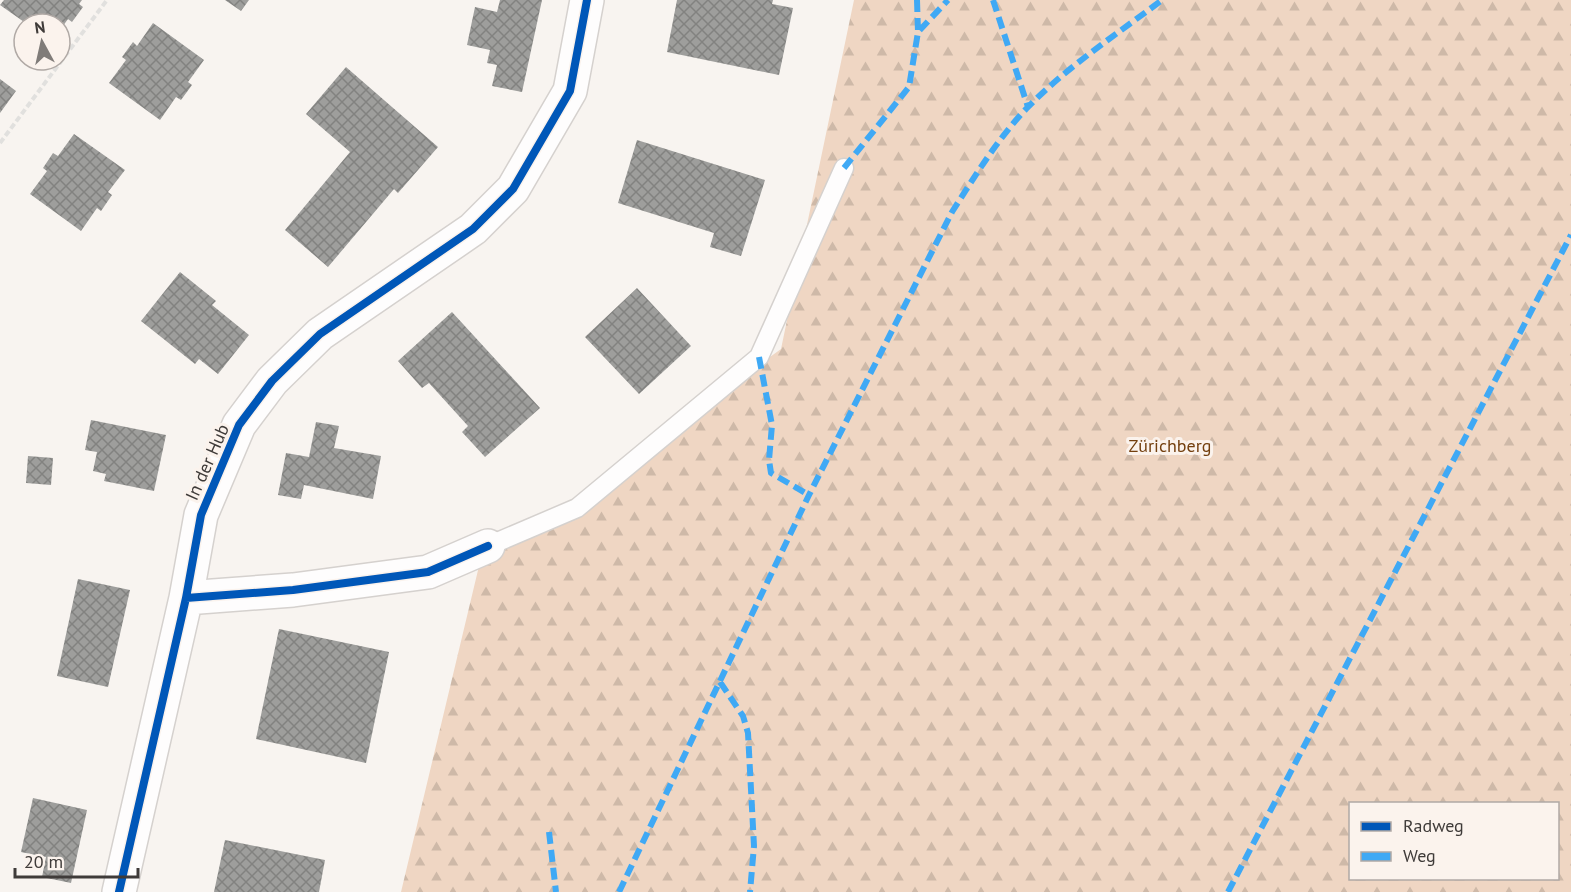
<svg xmlns="http://www.w3.org/2000/svg" width="1571" height="892" font-family="'PT Sans',sans-serif">
<defs>
<pattern id="forest-firs" width="22" height="20" patternUnits="userSpaceOnUse" patternTransform="scale(1.5)"><rect width="22" height="20" fill="#efd6c3"/><path d="M5 1l3.5 6h-7zM16 11l3.5 6h-7z" fill="#ceb9a8"/></pattern>
<pattern id="building-cross-hatch" width="8" height="8" patternUnits="userSpaceOnUse" patternTransform="scale(1.5)"><rect width="8" height="8" fill="#9e9e9c"/><path d="M0 0l8 8M0 8l8-8" fill="none" stroke="#828280"/></pattern>
</defs>
<rect width="100%" height="100%" fill="#f8f4f0"/>
<path fill="url(#forest-firs)" fill-rule="evenodd" d="M854,0h717v892h-1170l78,-326 302,-217zM1350,804h208v74h-208z"/>
<path fill="url(#building-cross-hatch)" d="M4,0h78l-3,4 4,3 -11,15 -4,-3 -8,11v-6h-33l-27,-19z
M225,0h24l-8,11z
M500,0h42l-20,92 -30,-6 5,-21 -10,-2 3,-13 -23,-5 8,-38 22,5z
M677,0h96l-1,4 21,4 -14,67 -112,-23z
M153,23l51,37 -16,22 4,3 -11,15 -5,-3 -16,23 -51,-37 17,-23 -4,-3 11,-15 4,4z
M346,67l92,80 -40,46 -4,-4 -66,78 -43,-37 65,-78 -44,-38z
M0,79l16,12 -16,22z
M74,134l51,36 -17,22 4,3 -11,16 -4,-3 -16,23 -51,-37 17,-23 -4,-3 10,-15 5,3z
M637,140l128,40 -24,76 -31,-9 4,-14 -96,-30z
M180,272l36,29 -4,4 37,30 -31,39 -19,-15 -4,5 -54,-43z
M637,288l54,58 -52,48 -54,-57z
M452,312l88,96 -55,49 -23,-25 6,-6 -39,-43 -7,5 -24,-27z
M91,420l75,15 -12,56 -50,-10 2,-7 -13,-3 4,-19 -12,-2z
M316,422l23,4 -5,22 47,8 -8,43 -69,-14 -3,14 -23,-4 8,-42 23,4z
M28,456l25,2 -2,27 -25,-2z
M78,579l52,11 -22,97 -51,-11z
M279,629l110,23 -23,111 -110,-24z
M33,798l54,12 -16,73 -29,-6 4,-20 -25,-5z
M225,840l100,20 -6,32h-105z"/>
<g fill="none" stroke-linecap="round" stroke-linejoin="round">
<g stroke="#d5d1ce" stroke-width="21">
<path id="lane" d="M488,546l89,-38 182,-151 85,-189"/>
</g>
<g stroke="#d5d1ce" stroke-width="36">
<path id="street" d="M186,598l107,-8 135,-18 60,-26
M119,892l67,-294 15,-83 38,-90 33,-44 48,-47 153,-105 40,-40 57,-98 17,-91"/>
</g>
<path stroke="#e1e0de" stroke-width="4" stroke-dasharray="6 3" stroke-linecap="butt" d="M0,143l107,-143"/>
<use href="#lane" stroke="#fefdfd" stroke-width="18"/>
<use href="#street" stroke="#fefdfd" stroke-width="33"/>
<path stroke="#3fa9f5" stroke-width="6" stroke-dasharray="12 6" stroke-linecap="butt" d="M917,0l1,32
M993,0l35,107
M844,168l65,-81 9,-55 30,-32
M759,357l13,68 -3,35 2,13 38,22
M720,682l23,34 5,17 6,113 -4,46
M549,832l7,60
M619,892l190,-397 143,-283c23,-36 46,-74 76,-105 39,-40 89,-73 134,-107
M1228,892l343,-657"/>
<g stroke="#fbf3ed" stroke-width="11">
<path id="cycleway" d="M186,598l107,-8 135,-18 60,-26
M119,892l67,-294 15,-83 38,-90 33,-44 48,-47 153,-105 40,-40 57,-98 17,-91"/>
</g>
<use href="#cycleway" stroke="#0057b8" stroke-width="8"/>
</g>
<g text-anchor="middle" dominant-baseline="central" stroke-width="6" stroke-linejoin="round" paint-order="stroke">
<g font-size="18" fill="#733f0e" stroke="#fbf3ed">
<text x="1170" y="445">Zürichberg</text>
</g>
<g font-size="18" fill="#3f3b39" stroke="#fbf3ed">
<text transform="translate(207 462) rotate(-66)">In der Hub</text>
</g>
</g>
<rect x="1349" y="802" width="210" height="78" fill="#fbf3ed" stroke="#b0a9a5" stroke-width="1.5"/>
<rect x="1361" y="822" width="30" height="9" fill="#0057b8" stroke="#b0a9a5" stroke-width="1.5"/>
<text x="1403" y="832" font-size="18" fill="#3f3b39">Radweg</text>
<rect x="1361" y="852" width="30" height="9" fill="#3fa9f5" stroke="#b0a9a5" stroke-width="1.5"/>
<text x="1403" y="862" font-size="18" fill="#3f3b39">Weg</text>
<g transform="translate(42 42) rotate(352)"><circle r="28" fill="#fbf3ed" stroke="#b0a9a5" stroke-width="1.5"/>
<path d="M0-4.5L10 22L0 15L-10 22Z" fill="#807c79"/>
<text y="-9" font-size="16" font-weight="bold" text-anchor="middle" fill="#3f3b39">N</text>
</g>
<path d="M15 868v9h123v-9" fill="none" stroke="#3f3b39" stroke-width="3"/>
<text x="24" y="868" font-size="18" fill="#3f3b39" stroke="#fbf3ed" stroke-width="4.5" paint-order="stroke">20 m</text>
</svg>
